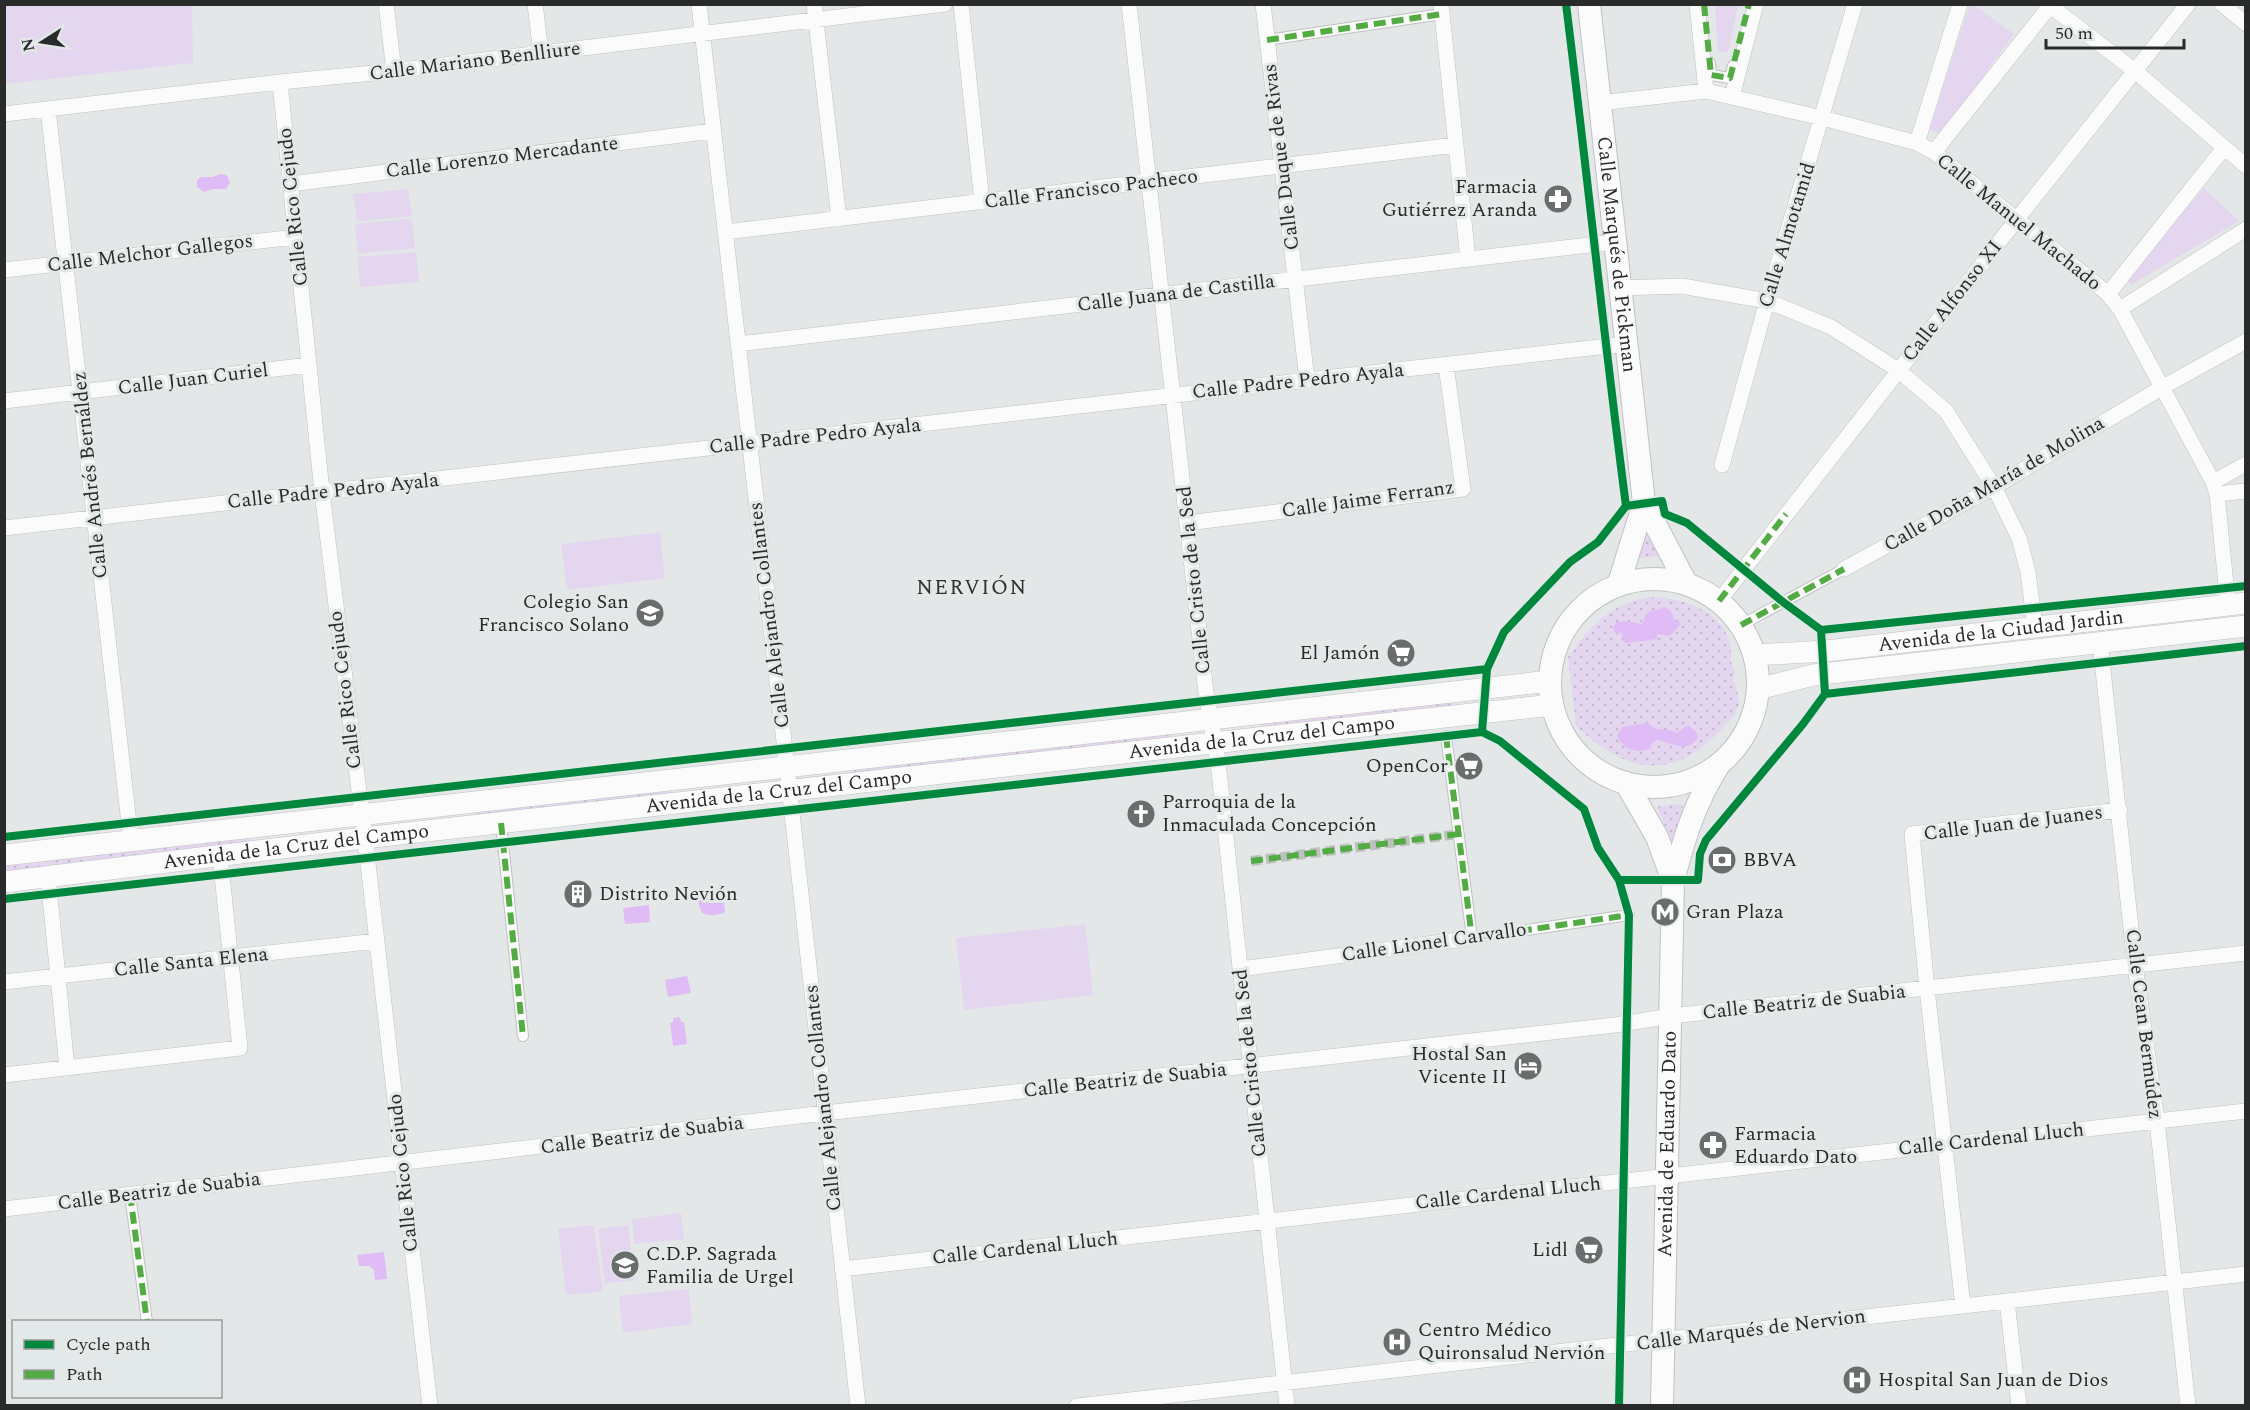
<svg xmlns="http://www.w3.org/2000/svg" width="2250" height="1410" font-family="Spectral,serif">
<defs>
<pattern id="grass-dots" width="8" height="8" patternUnits="userSpaceOnUse" patternTransform="scale(1.5)"><rect width="8" height="8" fill="#e5d6f0"/><path d="M2 2h.1M6 6h.1" fill="none" stroke="#c4b8ce" stroke-width="1.8" stroke-linecap="round"/></pattern>
</defs>
<rect width="100%" height="100%" fill="#e4e7e7"/>
<path fill="url(#grass-dots)" d="M1645,517l15,39 -23,2z
M1649,597c29,0 70,11 80,43 4,10 -1,24 7,32l-3,4c2,9 6,19 6,27 0,7 -8,16 -12,20 -21,26 -53,49 -88,41 -24,-5 -45,-22 -63,-38l-8,-69c24,-32 40,-52 81,-60z
M1454,701l1,6 -193,22v-6z
M1169,734v5l-314,36 -1,-6z
M672,790l1,6 -195,22 -1,-6z
M1681,804l2,3 -10,38 -15,-36 1,-3z
M250,838v5l-245,28 -1,-5z"/>
<path fill="#e5d6f0" d="M4,5h188l1,58 -188,21z
M1715,5h23l-10,47 -10,-1z
M1970,5h4l40,29 -73,101 -12,-6z
M2204,188l35,33 -108,64 -6,-8z
M408,189l4,27 -55,5 -4,-27z
M412,219l3,29 -57,6 -3,-30z
M416,252l3,30 -59,5 -3,-30z
M660,532l5,46 -98,12 -6,-46z
M1085,924l8,71 -129,15 -8,-72z
M681,1213l3,26 -50,5 -2,-25z
M594,1225l9,67 -37,3 -8,-66z
M628,1225l7,55 -30,4 -7,-55z
M689,1289l3,35 -69,9 -4,-37z"/>
<path fill="#e0bcf6" d="M220,174l7,1 3,8 -4,6h-13l-9,3 -7,-5v-6l3,-4h13z
M1664,607l7,4 3,8 7,5 -11,12 -13,-2v5l-30,4 -3,-1 -2,-8 -8,-2 -1,-5 4,-5 8,-1 17,3c7,-18 7,-10 22,-17z
M1647,723l9,6 14,1 6,3 12,-8 9,8 1,4c-11,18 -26,5 -42,3l-5,4v4c-13,7 -28,1 -34,-12l5,-9z
M703,895l11,8 10,-1 1,10c-7,4 -15,4 -23,1l-4,-10 1,-5z
M649,905l1,17 -25,2 -2,-16z
M687,976l4,17 -23,4 -3,-17z
M680,1017l1,5h3l3,22 -14,2 -3,-23 3,-1v-4z
M384,1252l3,27 -12,1 -1,-10 -5,-4h-10l-2,-11z"/>
<g fill="none" stroke-linecap="round" stroke-linejoin="round">
<path stroke="#bfc1c1" stroke-width="10" stroke-dasharray="10 5" stroke-linecap="butt" d="M1251,861l208,-27"/>
<g stroke="#c0c2c2" stroke-width="12">
<path id="pedestrian" d="M1267,40l175,-26
M1710,63l1,12 19,3 3,-12
M1741,625l103,-56
M1446,736l26,202 157,-23
M501,823l22,213
M130,1194l17,128"/>
</g>
<g stroke="#c0c2c2" stroke-width="16">
<path id="minor" d="M386,4l8,67
M535,4l6,50
M699,4l86,746 73,656
M814,4l25,215
M961,4l21,198
M1129,4l77,689 12,69 69,644
M1263,4l44,376
M1441,4l27,255
M1697,4l9,87
M2048,4l87,67 111,95
M2222,4l24,20
M280,82l42,410 47,380 61,534
M1732,97l24,-93
M1599,103l107,-12 116,27 95,25 17,9 174,142 12,15 93,173 4,12 11,111
M48,109l83,732
M4,114l276,-32 114,-11 551,-67
M1917,143l43,-139
M1934,152l116,-146
M290,184l423,-53
M725,232l731,-87
M4,270l292,-33
M1620,288l62,-2 85,15 64,26 67,43 48,41 48,76 25,51 9,34 7,55
M2108,294l116,-146
M2120,309l126,-80
M738,344l877,-102
M4,401l305,-36
M1722,465l45,-164 88,-297
M2213,482l33,-18
M2217,494l29,-3
M1187,523l276,-34 -17,-124
M4,528l1622,-184
M1844,569l150,-82 169,-100 83,-46
M1719,601l298,-382 171,-215
M2100,642l35,323 22,156 31,285
M48,877l19,191
M1240,969l232,-31
M4,982l373,-41
M4,1075l236,-27 -20,-192
M4,1209l821,-96 790,-88 56,-9 575,-63
M842,1269l1404,-158
M2007,1301l12,105
M1963,1306l-36,-317 -15,-155 208,-24
M1077,1406l1169,-132"/>
</g>
<g stroke="#c0c2c2" stroke-width="22">
<g id="secondary">
<path id="s1" d="M1754,655l72,-4 420,-48"/>
<path d="M1758,689l55,-14 433,-49"/>
<path d="M4,855l1546,-174"/>
<path id="s2" d="M4,882l360,-44 1188,-133"/>
</g>
</g>
<g stroke="#c0c2c2" stroke-width="24">
<g id="primary">
<path id="s3" d="M1589,4l55,499 42,80"/>
<circle cx="1654" cy="683" r="104"/>
<path d="M1619,583l25,-80"/>
<path d="M1626,783l31,54 16,44"/>
<path id="s4" d="M1662,1406l11,-525c11,-42 21,-76 44,-113"/>
</g>
</g>
<use href="#pedestrian" stroke="#fbfbfb" stroke-width="10"/>
<use href="#minor" stroke="#fbfbfb" stroke-width="15"/>
<use href="#secondary" stroke="#fbfbfb" stroke-width="21"/>
<use href="#primary" stroke="#fbfbfb" stroke-width="22"/>
<path stroke="#53ab44" stroke-width="6" stroke-dasharray="12 6" stroke-linecap="butt" d="M1704,4l7,71 19,3 19,-74
M1267,40l175,-26
M1719,601l67,-87
M1741,625l103,-56
M1446,736l26,202 157,-23
M501,823l22,213
M1251,861l208,-27
M130,1194l17,128"/>
<g stroke="#e3e8e8" stroke-width="11">
<path id="cycleway" d="M1566,4c21,167 38,335 60,502
M1821,630l4,64 -22,30 -97,116 -6,14 -2,26h-79l-21,-32 -14,-39 -84,-68 -18,-9 5,-63 17,-37 66,-70 28,-20 28,-36 36,-5 3,13 22,9 96,79 38,28 425,-44
M1825,694l421,-48
M4,837l1483,-168
M4,899l1478,-167
M1619,1406l10,-491 -10,-35"/>
</g>
<use href="#cycleway" stroke="#00873e" stroke-width="8"/>
</g>
<defs>
<g id="pharmacy-disc" transform="scale(1.5)"><circle r="9.5" fill="#6a6d6d" stroke="#e3e8e8"/><path d="M-2-6h4v4h4v4h-4v4h-4v-4h-4v-4h4Z" fill="#fff"/></g>
<g id="school-disc" transform="scale(1.5)"><circle r="9.5" fill="#6a6d6d" stroke="#e3e8e8"/><path d="M0-5L7-2L0 1L-7-2ZM-4 1L0 2.5L4 1V4Q0 6-4 4Z" fill="#fff"/></g>
<g id="supermarket-disc" transform="scale(1.5)"><circle r="9.5" fill="#6a6d6d" stroke="#e3e8e8"/><path d="M-6-5.5h2.5l.6 2H6L4.5 2H-2.5L-4.4-4H-6ZM-1.5 3.2a1.3 1.3 0 1 0 .1 0ZM3 3.2a1.3 1.3 0 1 0 .1 0Z" fill="#fff"/></g>
<g id="church-disc" transform="scale(1.5)"><circle r="9.5" fill="#6a6d6d" stroke="#e3e8e8"/><path d="M-1.2-6h2.4v3.5h3.3v2.4h-3.3V6h-2.4V-.1h-3.3v-2.4h3.3Z" fill="#fff"/></g>
<g id="bank-disc" transform="scale(1.5)"><circle r="9.5" fill="#6a6d6d" stroke="#e3e8e8"/><path d="M-6-4H6V4H-6ZM0-2.3a2.3 2.3 0 1 0 0 4.6a2.3 2.3 0 1 0 0-4.6Z" fill="#fff"/></g>
<g id="building-disc" transform="scale(1.5)"><circle r="9.5" fill="#6a6d6d" stroke="#e3e8e8"/><path d="M-4-6H4V6H1V3H-1V6H-4ZM-2.5-4.3h1.7v1.8h-1.7ZM.8-4.3h1.7v1.8H.8ZM-2.5-1h1.7V.8h-1.7ZM.8-1h1.7V.8H.8Z" fill="#fff"/></g>
<g id="metro-disc" transform="scale(1.5)"><circle r="9.5" fill="#6a6d6d" stroke="#e3e8e8"/><path d="M-5.5 5V-5H-3L0 0L3-5H5.5V5H3V-.5L0 4L-3-.5V5Z" fill="#fff"/></g>
<g id="hotel-disc" transform="scale(1.5)"><circle r="9.5" fill="#6a6d6d" stroke="#e3e8e8"/><path d="M-6-4.5h1.5V1H6V5H4.5V3h-9V5H-6ZM-4 0a1.8 1.8 0 1 1 3.6 0ZM.5 0V-2.5h3Q6-2.5 6 0Z" fill="#fff"/></g>
<g id="hospital-disc" transform="scale(1.5)"><circle r="9.5" fill="#6a6d6d" stroke="#e3e8e8"/><path d="M-5-5h3v3.5h4V-5h3V5h-3V1.5h-4V5h-3Z" fill="#fff"/></g>
</defs>
<g fill-rule="evenodd">
<use href="#pharmacy-disc" x="1558" y="199"/>
<use href="#school-disc" x="650" y="613"/>
<use href="#supermarket-disc" x="1401" y="653"/>
<use href="#supermarket-disc" x="1469" y="766"/>
<use href="#church-disc" x="1141" y="814"/>
<use href="#bank-disc" x="1722" y="860"/>
<use href="#building-disc" x="578" y="894"/>
<use href="#metro-disc" x="1665" y="912"/>
<use href="#hotel-disc" x="1528" y="1066"/>
<use href="#pharmacy-disc" x="1713" y="1145"/>
<use href="#supermarket-disc" x="1589" y="1250"/>
<use href="#school-disc" x="625" y="1265"/>
<use href="#hospital-disc" x="1397" y="1342"/>
<use href="#hospital-disc" x="1857" y="1380"/>
</g>
<g text-anchor="middle" dominant-baseline="central" stroke-width="6" stroke-linejoin="round" paint-order="stroke">
<g font-size="20" fill="#292b2b" stroke="#e3e8e8">
<text transform="translate(475 61) rotate(-7)">Calle Mariano Benlliure</text>
<text transform="translate(502 157) rotate(-7)">Calle Lorenzo Mercadante</text>
<text transform="translate(1281 157) rotate(-97)">Calle Duque de Rivas</text>
<text transform="translate(1091 189) rotate(-7)">Calle Francisco Pacheco</text>
<text transform="translate(293 207) rotate(-96)">Calle Rico Cejudo</text>
<text transform="translate(2019 222) rotate(39)">Calle Manuel Machado</text>
<text transform="translate(1787 235) rotate(-73)">Calle Almotamid</text>
<text transform="translate(150 253) rotate(-7)">Calle Melchor Gallegos</text>
<text stroke="none"><textPath href="#s3" startOffset="252">Calle Marqués de Pickman</textPath></text>
<text transform="translate(1176 293) rotate(-7)">Calle Juana de Castilla</text>
<text transform="translate(1952 301) rotate(-52)">Calle Alfonso XI</text>
<text transform="translate(193 379) rotate(-7)">Calle Juan Curiel</text>
<text transform="translate(1298 381) rotate(-6)">Calle Padre Pedro Ayala</text>
<text transform="translate(815 436) rotate(-6)">Calle Padre Pedro Ayala</text>
<text transform="translate(90 475) rotate(-96)">Calle Andrés Bernáldez</text>
<text transform="translate(1994 484) rotate(-30)">Calle Doña María de Molina</text>
<text transform="translate(333 491) rotate(-6)">Calle Padre Pedro Ayala</text>
<text transform="translate(1368 499) rotate(-8)">Calle Jaime Ferranz</text>
<text transform="translate(1194 580) rotate(-96)">Calle Cristo de la Sed</text>
<text transform="translate(769 615) rotate(-97)">Calle Alejandro Collantes</text>
<text stroke="none"><textPath href="#s1" startOffset="248">Avenida de la Ciudad Jardin</textPath></text>
<text transform="translate(345 690) rotate(-97)">Calle Rico Cejudo</text>
<text stroke="none"><textPath href="#s2" startOffset="1266">Avenida de la Cruz del Campo</textPath></text>
<text stroke="none"><textPath href="#s2" startOffset="780">Avenida de la Cruz del Campo</textPath></text>
<text transform="translate(2013 823) rotate(-7)">Calle Juan de Juanes</text>
<text stroke="none"><textPath href="#s2" startOffset="294">Avenida de la Cruz del Campo</textPath></text>
<text transform="translate(1434 942) rotate(-8)">Calle Lionel Carvallo</text>
<text transform="translate(191 962) rotate(-6)">Calle Santa Elena</text>
<text transform="translate(1804 1002) rotate(-6)">Calle Beatriz de Suabia</text>
<text transform="translate(2144 1024) rotate(83)">Calle Cean Bermúdez</text>
<text transform="translate(1250 1063) rotate(-96)">Calle Cristo de la Sed</text>
<text transform="translate(1125 1080) rotate(-6)">Calle Beatriz de Suabia</text>
<text transform="translate(823 1098) rotate(-96)">Calle Alejandro Collantes</text>
<text transform="translate(642 1135) rotate(-7)">Calle Beatriz de Suabia</text>
<text transform="translate(1991 1139) rotate(-6)">Calle Cardenal Lluch</text>
<text stroke="none"><textPath href="#s4" startOffset="262">Avenida de Eduardo Dato</textPath></text>
<text transform="translate(403 1173) rotate(-96)">Calle Rico Cejudo</text>
<text transform="translate(159 1191) rotate(-7)">Calle Beatriz de Suabia</text>
<text transform="translate(1508 1193) rotate(-6)">Calle Cardenal Lluch</text>
<text transform="translate(1025 1248) rotate(-6)">Calle Cardenal Lluch</text>
<text transform="translate(1751 1330) rotate(-7)">Calle Marqués de Nervion</text>
</g>
<g font-size="20" fill="#292b2b" stroke="#e3e8e8" text-anchor="start">
<text x="1537" y="187" text-anchor="end">Farmacia<tspan x="1537" dy="23">Gutiérrez Aranda</tspan></text>
<text x="629" y="602" text-anchor="end">Colegio San<tspan x="629" dy="23">Francisco Solano</tspan></text>
<text x="1380" y="653" text-anchor="end">El Jamón</text>
<text x="1448" y="766" text-anchor="end">OpenCor</text>
<text x="1162" y="802">Parroquia de la<tspan x="1162" dy="23">Inmaculada Concepción</tspan></text>
<text x="1743" y="860">BBVA</text>
<text x="599" y="894">Distrito Nevión</text>
<text x="1686" y="912">Gran Plaza</text>
<text x="1507" y="1054" text-anchor="end">Hostal San<tspan x="1507" dy="23">Vicente II</tspan></text>
<text x="1734" y="1134">Farmacia<tspan x="1734" dy="23">Eduardo Dato</tspan></text>
<text x="1568" y="1250" text-anchor="end">Lidl</text>
<text x="646" y="1254">C.D.P. Sagrada<tspan x="646" dy="23">Familia de Urgel</tspan></text>
<text x="1418" y="1330">Centro Médico<tspan x="1418" dy="23">Quironsalud Nervión</tspan></text>
<text x="1878" y="1380">Hospital San Juan de Dios</text>
</g>
<g font-size="21" letter-spacing="1.5" fill="#2e3332" stroke="#e3e8e8">
<text x="972" y="588">NERVIÓN</text>
</g>
</g>
<rect width="2250" height="1410" fill="none" stroke="#292b2b" stroke-width="12"/>
<rect x="12" y="1320" width="210" height="78" fill="#e3e8e8" stroke="#999c9c" stroke-width="1.5"/>
<rect x="24" y="1340" width="30" height="9" fill="#00873e" stroke="#999c9c" stroke-width="1.5"/>
<text x="66" y="1350" font-size="18" fill="#292b2b">Cycle path</text>
<rect x="24" y="1370" width="30" height="9" fill="#53ab44" stroke="#999c9c" stroke-width="1.5"/>
<text x="66" y="1380" font-size="18" fill="#292b2b">Path</text>
<g transform="translate(42 42) rotate(258)" stroke="#e3e8e8" stroke-width="4.5" paint-order="stroke">
<path d="M0-4.5L10 22L0 15L-10 22Z" fill="#292b2b"/>
<text y="-9" font-size="16" font-weight="bold" text-anchor="middle" fill="#292b2b">N</text>
</g>
<path d="M2046 39v9h138v-9" fill="none" stroke="#292b2b" stroke-width="3"/>
<text x="2055" y="39" font-size="18" fill="#292b2b" stroke="#e3e8e8" stroke-width="4.5" paint-order="stroke">50 m</text>
</svg>
